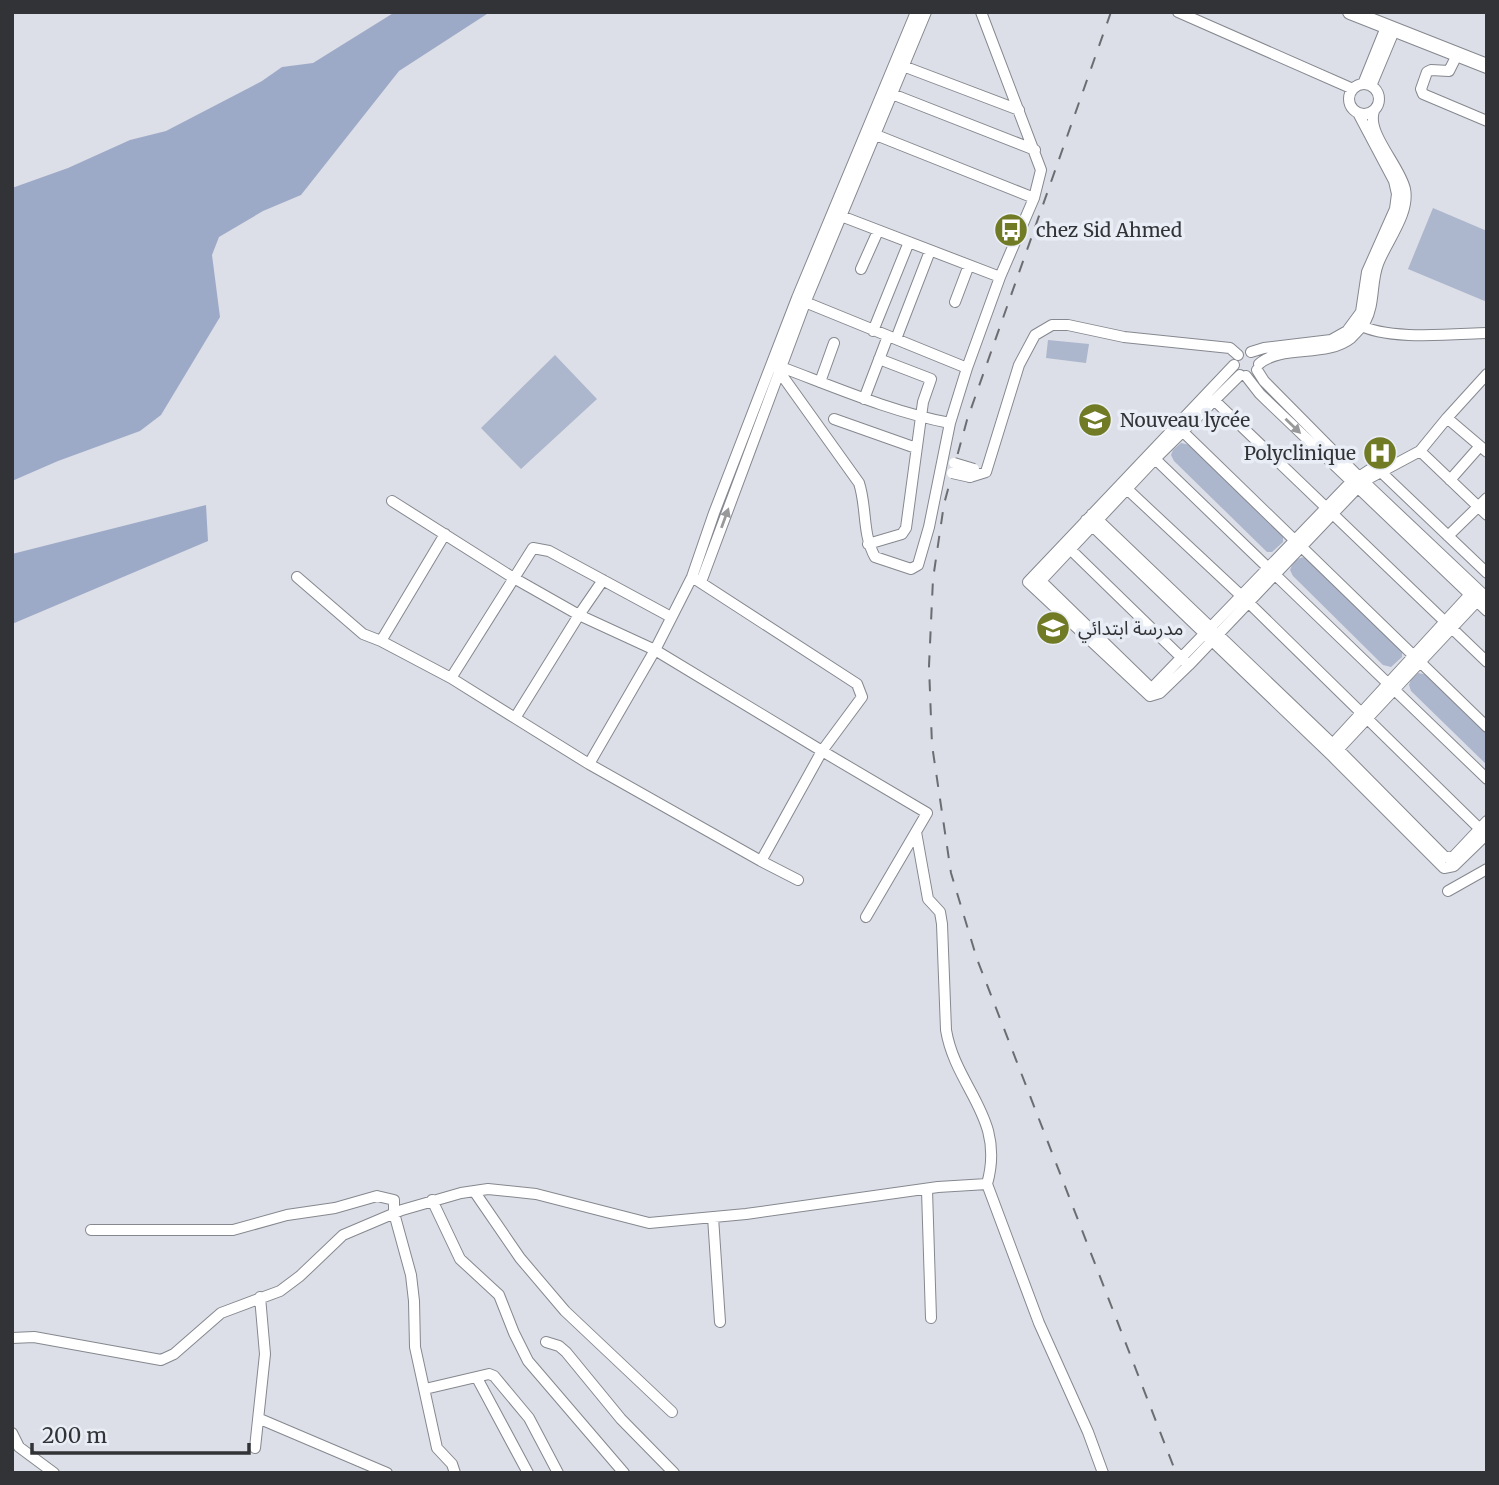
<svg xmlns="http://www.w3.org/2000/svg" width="1499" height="1485" font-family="Merriweather,'Noto Sans Arabic',serif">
<rect width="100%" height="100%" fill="#dcdfe7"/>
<path fill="#acb6cc" d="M1433,208l54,23v71l-79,-33z
M1048,340l41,4 -3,19 -40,-5z
M555,355l42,44 -76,70 -40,-41z
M1181,443l9,2 93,89v8l-11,10h-5l-93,-91 -3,-6 2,-5z
M1305,557l97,91v9l-11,10 -8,-2 -90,-89 -3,-6c3,-8 7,-12 15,-13z
M1418,673l10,2 59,57v33l-76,-74 -2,-6 2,-5z"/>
<path fill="#9daac7" d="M395,12h95l-91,59 -98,124 -38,16 -44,26 -7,18 8,62 -59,98 -21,16 -82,30 -46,20v-293l56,-20 62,-28 36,-9 96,-50 20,-14 31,-4z
M206,505l2,36 -196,83v-70z"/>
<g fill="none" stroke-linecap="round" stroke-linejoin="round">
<g stroke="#85888f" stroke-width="12">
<path id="minor" d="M1178,12l175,77
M1457,55l-8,16 -18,-1 -4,2 -6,17 2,5 64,27
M903,66l116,44
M1363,84l23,-57
M1349 99a15 15 0 1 1 30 0a15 15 0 1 1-30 0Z
M1371,86l23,-55
M892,94l143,56
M871,133l163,65
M841,216l159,61
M861,269l17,-38
M800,300l167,68 33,-91 34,-79 7,-28 -60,-158
M955,302l14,-37
M1358,324c29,17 95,10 129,9
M873,331l36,-89
M896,339l34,-88
M1251,352l13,-4 67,-8 16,-9 14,-19 6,-40 28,-63 2,-15 -3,-13 -36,-68
M1259,364c23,-20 67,-6 92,-26 5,-5 11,-11 14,-16 10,-18 6,-40 13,-58 8,-22 32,-50 27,-75 -5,-23 -39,-56 -31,-78
M1234,365l-206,217 122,114 10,-3 29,-28 175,-184 56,-30 27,-33 40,34
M776,367l83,116c8,24 3,51 16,74l36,12 7,-4 11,-38 21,-104
M781,367c56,21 111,45 169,56l17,-55
M1257,370l7,11 94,95 129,122
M1246,376l14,18 227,217
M820,382l14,-39
M864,399l24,-63
M1214,400l273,262
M1447,418l40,-44
M834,419l82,29
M1177,426l310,301
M1420,451l67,64
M1150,454l337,325
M1381,472l106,101
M970,477l16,-5 33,-107 16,-30 17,-10h16l56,12 106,11 8,7
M1450,480l30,-34
M1127,489l122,114 234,229
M392,501l120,76 67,38 24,-35
M1092,514l246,235 106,107 5,2 5,-2 33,-35
M1086,520l246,236 112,112 10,-2 33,-32
M445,534l-64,107 70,37 64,40
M1448,536l39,-38
M868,544l34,-10 4,-6 17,-126 8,-23 -52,-20
M1070,549l116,113
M297,577l66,57 18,7
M692,577l165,107 5,13 -40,54 -167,-101 37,-73 22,-64 83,-215 119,-286
M1040,580l109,106 4,1 198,-205 20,-13
M701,582l104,-279 121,-291
M1036,586l120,-128 84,-83
M579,615l76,35 -66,114 -74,-46z
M451,678l82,-130 16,3 122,66
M1329,748l145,-158
M1334,754l147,-157
M589,764l172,97 61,-110 105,62 -61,104
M916,832l12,67 12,13 2,12 4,106c10,59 60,87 41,154
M761,861l37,19
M1448,891l39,-22
M927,1190l4,128
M474,1191l46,67 45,53 107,101
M432,1200l28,59 39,36 15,38 14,28 96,112
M713,1217l7,105
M91,1230h142l54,-15 48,-7 42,-12 17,4v13l17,62 3,26 1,46 22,101 15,16 3,9
M12,1338l22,-1 127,23 13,-6 47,-41 59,-22 20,-15 43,-41 59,-25 59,-17 27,-4 48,5 113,29 97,-9 192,-27 49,-3 52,139 49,109 15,41
M546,1342l13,4 7,6 55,67 53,54
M477,1378l51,95
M425,1389l64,-15 5,2 35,42 29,55
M260,1419l127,54
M12,1433l7,14 35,26
M255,1448l10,-94 -5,-57"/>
</g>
<g stroke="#85888f" stroke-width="16">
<path id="major" d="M1350,12l137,54"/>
</g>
<use href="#minor" stroke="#fff" stroke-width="10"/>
<use href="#major" stroke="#fff" stroke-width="14"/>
<path stroke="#6b6d72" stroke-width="2" stroke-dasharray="12 12" stroke-linecap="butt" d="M1111,12l-144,408 -23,84 -11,75 -4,87 3,79 19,128 26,86 199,514"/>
<g stroke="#85888f" stroke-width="12" stroke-linecap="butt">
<path id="minor-bridge" d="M954,463l20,6
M952,473l18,4"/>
</g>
<use href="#minor-bridge" stroke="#fff" stroke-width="10"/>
</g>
<defs><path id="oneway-solid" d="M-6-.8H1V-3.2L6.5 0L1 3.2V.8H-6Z" transform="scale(1.75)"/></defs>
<g fill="#98999a">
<use href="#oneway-solid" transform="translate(1293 426) rotate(44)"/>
<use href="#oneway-solid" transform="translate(725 518) rotate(-70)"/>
</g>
<defs>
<g id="bus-disc" transform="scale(1.75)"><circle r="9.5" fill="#717a25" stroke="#e9edf5"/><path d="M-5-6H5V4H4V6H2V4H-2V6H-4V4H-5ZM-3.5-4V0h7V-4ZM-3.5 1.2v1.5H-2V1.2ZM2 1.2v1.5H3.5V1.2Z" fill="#fff"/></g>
<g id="school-disc" transform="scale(1.75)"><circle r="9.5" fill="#717a25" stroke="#e9edf5"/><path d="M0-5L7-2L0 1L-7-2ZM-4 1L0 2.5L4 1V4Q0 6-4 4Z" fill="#fff"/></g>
<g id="hospital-disc" transform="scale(1.75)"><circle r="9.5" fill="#717a25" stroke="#e9edf5"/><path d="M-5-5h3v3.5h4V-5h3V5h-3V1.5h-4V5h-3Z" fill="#fff"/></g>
</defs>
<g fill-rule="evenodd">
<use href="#bus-disc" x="1011" y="230"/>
<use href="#school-disc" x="1095" y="420"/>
<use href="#hospital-disc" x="1380" y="453"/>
<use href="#school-disc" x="1053" y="628"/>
</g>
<g text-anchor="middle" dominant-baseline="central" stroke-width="7" stroke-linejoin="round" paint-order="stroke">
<g font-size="19" fill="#313336" stroke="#e9edf5" text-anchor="start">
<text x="1036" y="230">chez Sid Ahmed</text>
<text x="1120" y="420">Nouveau lycée</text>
<text x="1356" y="453" text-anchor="end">Polyclinique</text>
<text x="1078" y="628">مدرسة ابتدائي</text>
</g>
</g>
<rect width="1499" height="1485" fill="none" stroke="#313336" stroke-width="28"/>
<path d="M32 1443v10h217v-10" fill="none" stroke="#313336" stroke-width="3.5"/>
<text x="42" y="1443" font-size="21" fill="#313336" stroke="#e9edf5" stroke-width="5" paint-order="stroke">200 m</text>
</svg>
